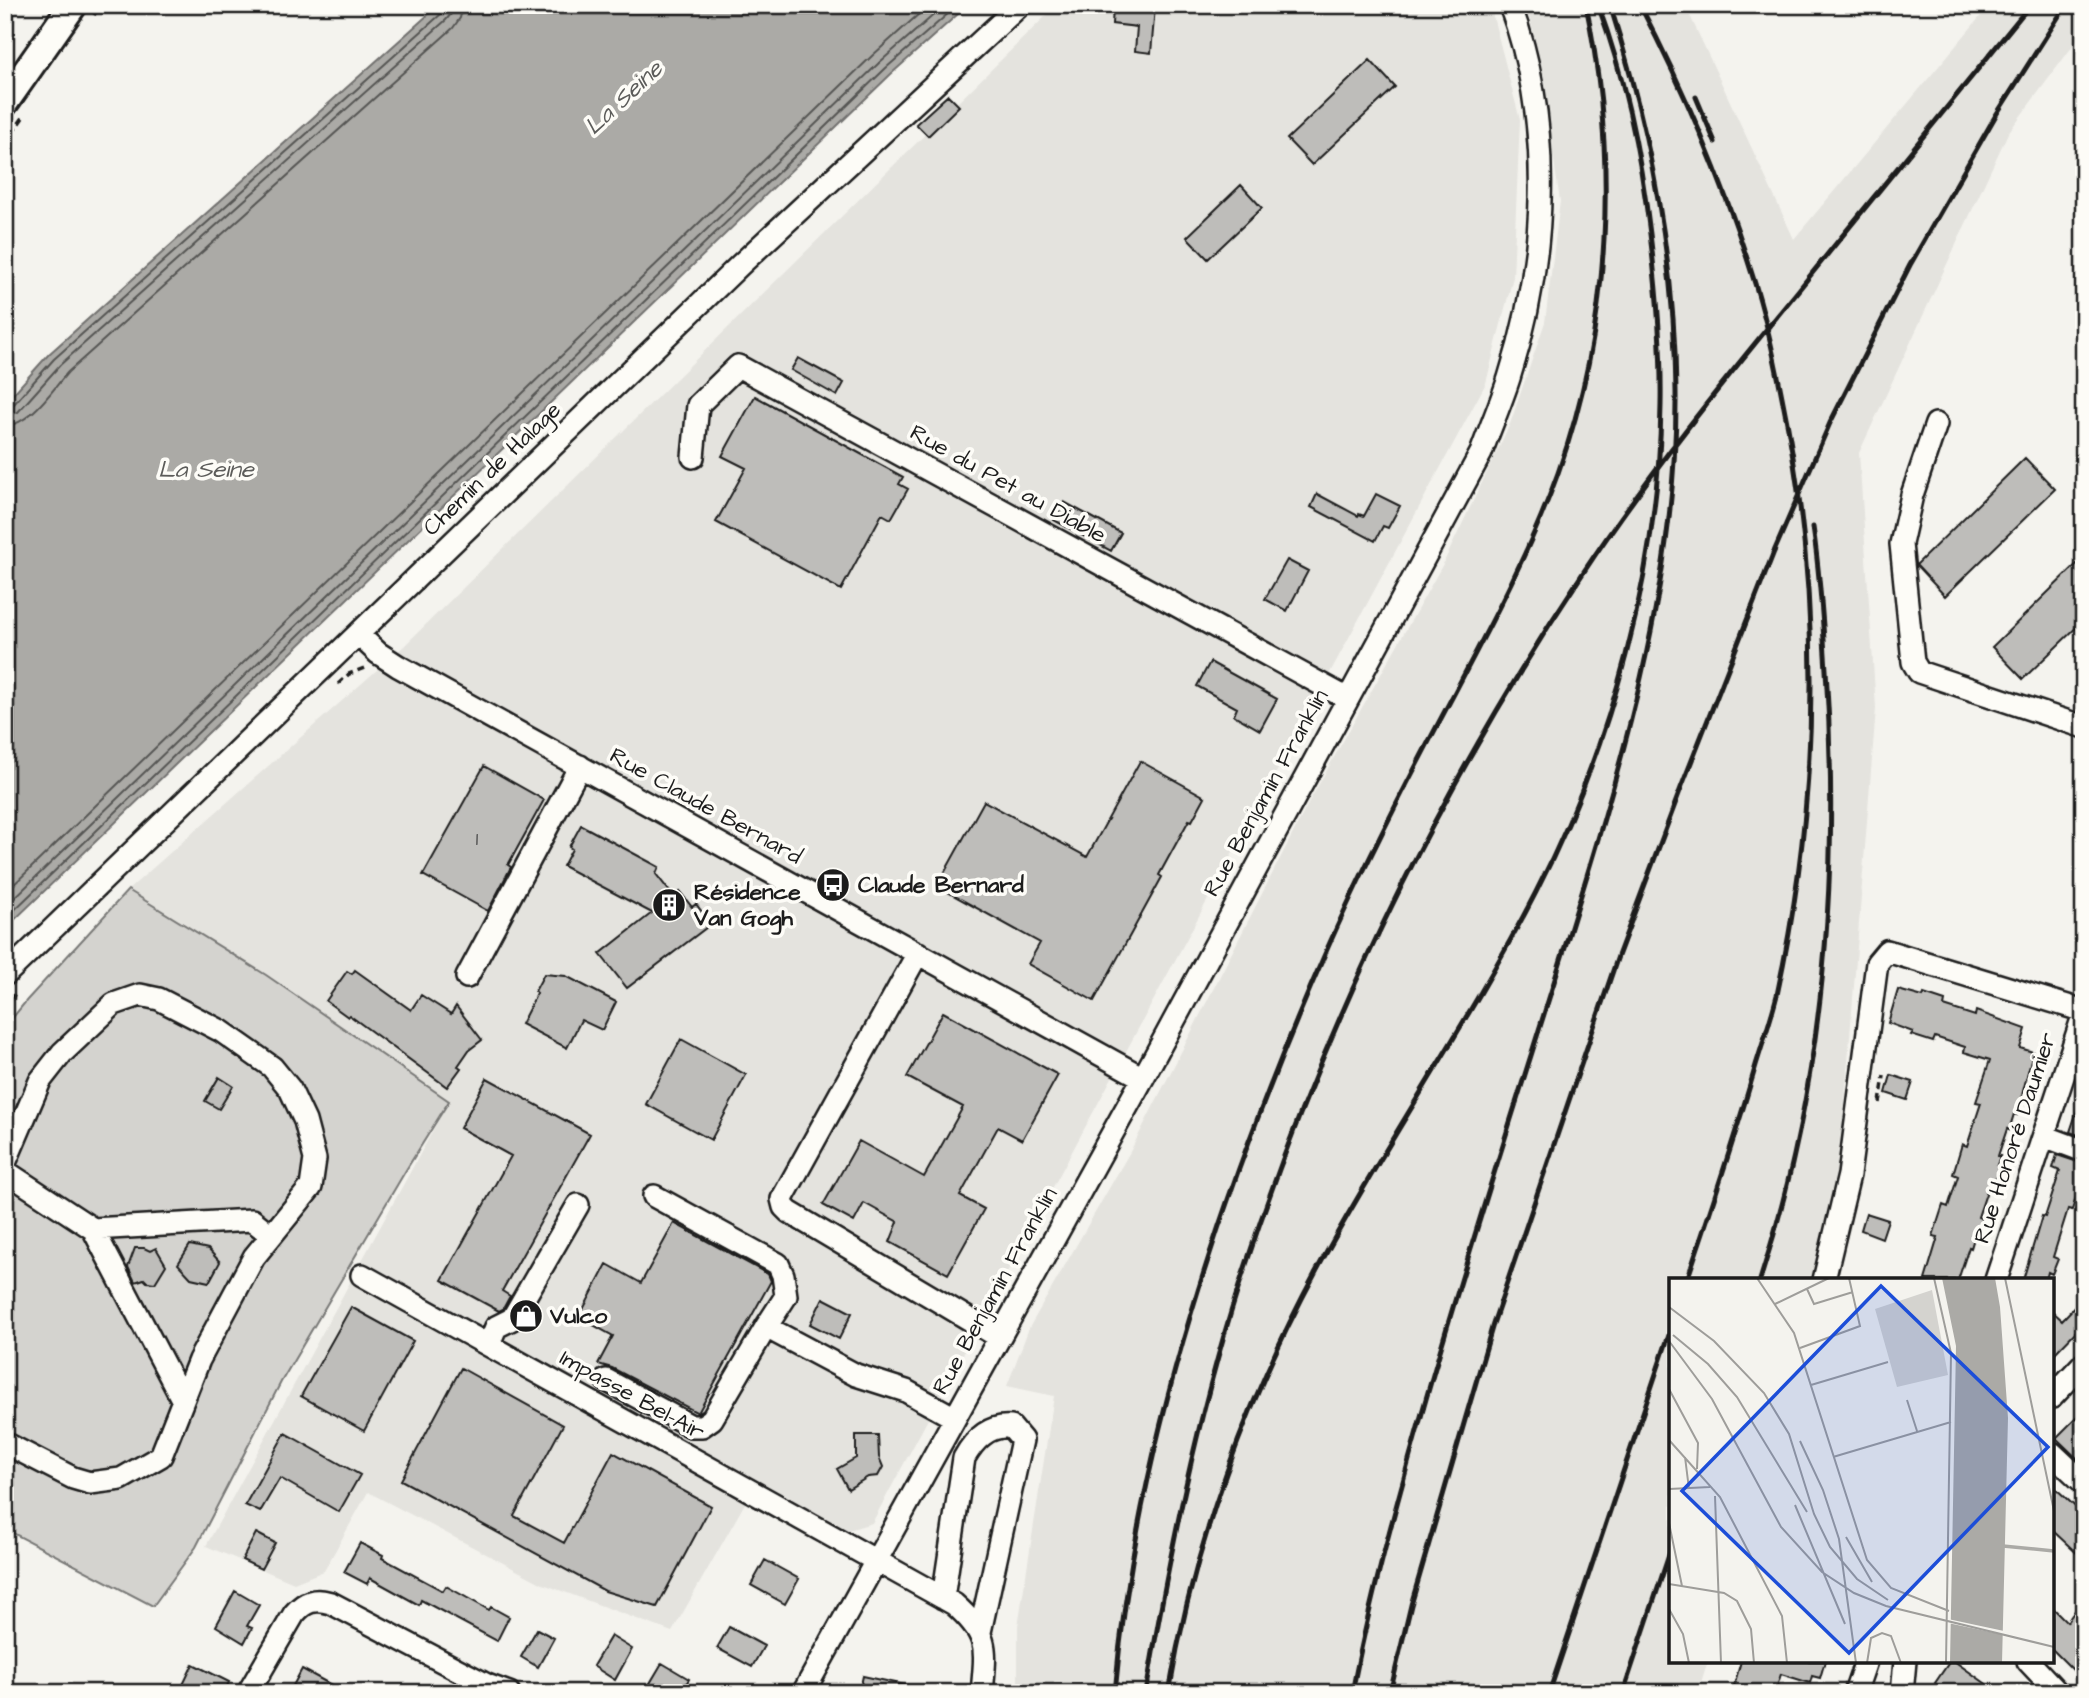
<svg xmlns="http://www.w3.org/2000/svg" width="2089" height="1698" font-family="'Architects Daughter',sans-serif">
<rect width="100%" height="100%" fill="#f4f3ee"/>
<filter id="ink" filterUnits="userSpaceOnUse"><feTurbulence type="fractalNoise" baseFrequency=".0143" numOctaves="2"/><feDisplacementMap in="SourceGraphic" scale="14" xChannelSelector="R" yChannelSelector="G"/><feConvolveMatrix kernelMatrix="1 2 1 2 8 2 1 2 1" color-interpolation-filters="sRGB"/></filter>
<g filter="url(#ink)">
<path fill="#e4e3de" d="M1057,5h433l30,115 -7,157 -27,106 -614,1140 -27,8 -88,-49 -85,150 -129,-48 -175,-92 -44,79 -30,12 -88,-37 243,-445 -321,-211 275,-243z
M1526,5h159l109,234 196,-234h94v26l-76,102 -149,320 17,255 -35,442 -28,130h-142v381h37l-10,32h-680v-67l36,-230 -47,-10 22,-58 102,-178 180,-352 132,-234 67,-140 35,-102 15,-121 -23,-153z"/>
<path fill="#d4d3cf" stroke="#787876" stroke-width="2" d="M128,890l138,85 183,126 -43,69 -125,212 -85,165 -43,59 -148,-77v-502l22,-27z"/>
<path fill="#abaaa6" stroke="#72716f" stroke-width="2" d="M439,5h529l-77,69 -886,855v-526l44,-49z"/>
<g fill="none" stroke-linecap="round" stroke-linejoin="round">
<path stroke="#555553" stroke-width="2" d="M5,407l8,-2 41,-46 387,-345 2,-9
M5,416l13,-4 42,-47 386,-345 5,-6 1,-9
M5,426c25,-1 47,-36 63,-54l385,-344 7,-10 3,-13
M5,893l868,-838 56,-50
M5,907l875,-845 65,-57
M5,919l881,-851 72,-63"/>
</g>
<path fill="#bebdba" stroke="#1c1c1c" stroke-width="2" d="M1140,6l15,1 -4,46 -16,-2 2,-24 -25,-3 1,-16 27,2z
M1370,60l25,27 -83,78 -25,-26z
M948,95l11,11 -31,30 -12,-12z
M1241,185l21,23 -54,51 -21,-22z
M798,358l46,25 -7,13 -46,-26z
M755,396l148,81 -4,7 9,5 -17,30 -9,-5 -41,76 -125,-68 30,-54 -24,-12z
M2025,458l30,31 -110,107 -29,-31z
M1317,494l41,22 1,-2 5,2 12,-22 24,12 -12,22 -5,-2 -8,15 -64,-34z
M1064,502l57,31 -10,18 -57,-31z
M2084,557v63l-61,59 -31,-32z
M1287,560l21,11 -21,40 -22,-12z
M1210,662l67,37 -17,31 -26,-15 3,-7 -40,-22z
M1140,761l65,36 -13,24 -3,-1 -30,55 3,2 -68,124 -66,-37 12,-21 -103,-57 47,-85 103,56z
M484,766l60,34 -36,65 3,2 -23,44 -65,-36z
M581,825l78,42 -3,7 18,23 6,-5 12,15 4,-3 15,20 -84,64 -27,-34 52,-41 -89,-47 9,-17 -3,-2z
M355,970l56,40 10,-15 30,19 5,-8 26,34 -13,10 -11,16 3,2 -14,19 -98,-72 -1,2 -22,-16 21,-30 5,3z
M544,974l22,2 50,26 -14,28 -21,-10 -14,28 -46,-24 16,-31 -2,-2z
M1898,990l25,7 1,-3 21,7 -1,5 31,10 1,-5 50,18 -6,19 13,4 -16,63 -3,-1 -5,16 -2,-1 -9,27h2l-3,9 3,1 -6,20 -5,-1 -11,32 5,2 -6,20 -3,-1 -3,10 -2,-1 -11,33h-33l13,-43 -5,-1 10,-31 5,2 10,-31 -5,-2 9,-30 5,2 14,-43 -5,-1 14,-42 -26,-8 1,-5 -30,-10 -2,5 -22,-7 2,-3 -25,-9z
M943,1012l115,63 -36,65 -24,-13 -38,69 24,13 -36,65 -58,-32 8,-20 -34,-19 -10,19 -31,-17 36,-64 65,36 39,-70 -56,-30z
M681,1039l65,36 -35,65 -65,-36z
M1891,1075l22,7 -6,18 -21,-7z
M219,1077l14,9 -14,23 -14,-8z
M487,1078l103,56 -88,157 8,5 -7,13 -4,2 -57,-31 69,-124 -51,-28z
M2081,1099l3,1v37l-14,-5z
M2057,1155l27,9v9l-12,37 -4,-1 -15,48 5,2 -6,15 -4,-2 -2,8h-23l19,-64 3,1 15,-46 -7,-3z
M1866,1213l22,7 -6,18 -21,-8z
M674,1223l94,51 3,7 -73,132 -86,-45 -14,-4 15,-28 -34,-19 28,-53 34,19z
M190,1245l18,4 12,13 -11,20 -18,-4 -13,-14z
M135,1248h9l6,3 6,-3 10,17 -11,18 -8,-1 -3,-3 -9,3 -7,-15z
M2084,1297v26l-32,33v-45l10,9z
M823,1298l29,15 -13,26 -29,-15z
M351,1307l62,34 -49,90 -63,-35z
M461,1368l102,57 -49,91 50,27 49,-91 98,54 -54,101 -52,-16 -204,-111z
M2076,1418l8,7v40l-28,-27z
M285,1433l75,42 -21,37 -59,-34 -20,34 -15,-7z
M856,1435h22l1,22 4,10 -5,9 -10,1 -20,12 -11,-20 19,-11z
M2052,1485l32,30v45l-32,-30z
M256,1533l19,10 -14,26 -19,-9z
M360,1543l23,12 -1,3 61,33 3,-5 43,24 2,-3 18,10 -12,24 -76,-41 -2,5 -49,-27 -3,6 -23,-12z
M765,1560l34,19 -14,25 -34,-19z
M235,1591l24,14 -12,21 5,2 -8,15 -28,-17z
M2084,1598v83l-32,-32v-42l15,15z
M729,1627l35,19 -12,21 -35,-19z
M537,1629l17,9 -16,29 -17,-10z
M611,1636l21,13 -17,31 -22,-14z
M1741,1661h84l-5,17 -8,-2 -2,7 -29,-9 -6,19h-43z
M1950,1661h4l45,32h-50l-14,-10z
M662,1663l27,16 -8,14h-19l-13,-8z
M193,1664l36,18 -5,11h-45z
M302,1669l44,24h-57z
M863,1676l47,10v7h-51z"/>
<g fill="none" stroke-linecap="round" stroke-linejoin="round">
<g stroke="#1c1c1c" stroke-width="26">
<path id="minor" d="M1936,424l-24,71 -11,49 12,118 6,10 165,55
M693,457l5,-52 40,-39 610,333
M359,635l19,18 20,13 745,412
M918,953l-136,246 2,8 5,5 210,125
M5,975l735,-710 280,-260
M467,977l113,-211
M2044,1136l40,15
M5,1163l35,-82 22,-28 52,-49 26,-9 19,4 62,32 51,36 18,22 15,32 10,38 -4,28 -57,70 -55,103 -38,96 -40,23 -31,4 -17,-5 -68,-35
M5,1171l88,58
M654,1196l124,68 5,11 3,21 -20,31
M362,1275l592,329c36,32 32,43 28,89
M1824,1280l25,-105 28,-212 10,-12 197,60
M1996,1280l88,-267
M489,1344l7,-17 16,-8 66,-114
M606,1380l85,46h11l10,-7 54,-92 90,48 50,16 49,27
M2052,1397l32,-34
M182,1399l-89,-170 159,-9 19,15
M2052,1453l32,30
M943,1598l21,-140c10,-18 24,-33 47,-31l11,13 -42,192
M2028,1661l30,32
M248,1693l46,-79c11,-13 21,-16 37,-11l156,82 22,8
M803,1693l340,-615 338,-625c9,-25 20,-50 28,-75 38,-119 45,-254 1,-373
M1855,1693l11,-32
M1902,1693l3,-32"/>
</g>
<g stroke="#1c1c1c" stroke-width="32">
<path id="major" d="M5,102l68,-97"/>
</g>
<path stroke="#1c1c1c" stroke-width="3.5" stroke-dasharray="7 5" stroke-linecap="butt" d="M94,15l6,-10
M5,143l19,-27
M338,684l11,-10 18,-7
M5,1011l11,-20
M1880,1103l4,-27"/>
<use href="#minor" stroke="#fdfcf7" stroke-width="21"/>
<use href="#major" stroke="#fdfcf7" stroke-width="26"/>
<path stroke="#1c1c1c" stroke-width="5" d="M1640,5c45,87 83,176 112,269 13,40 22,81 30,123 41,200 38,399 -5,598 -6,24 -14,47 -21,70 -21,72 -45,144 -69,215
M1696,97l19,45
M1760,1280c64,-197 80,-404 66,-610 -3,-48 -6,-95 -13,-143
M1115,1693c21,-250 112,-517 213,-746 36,-81 77,-161 119,-240 40,-76 82,-153 111,-234 53,-149 60,-314 28,-468
M1146,1693c23,-137 51,-275 93,-407 81,-254 198,-494 346,-716 64,-97 138,-188 212,-278 77,-96 155,-191 233,-287
M1169,1693c24,-148 78,-294 149,-425 69,-128 152,-247 218,-376 75,-146 123,-322 125,-487 1,-57 -4,-114 -11,-171 -9,-77 -25,-156 -52,-229
M1352,1693c18,-95 44,-187 70,-280 41,-145 88,-290 133,-434 59,-190 123,-387 121,-588 -1,-132 -26,-260 -66,-386
M1390,1693l21,-88 82,-281 125,-368 63,-168 92,-234 57,-131 80,-158 86,-150 70,-110
M1549,1693l122,-364
M1623,1693l48,-144"/>
</g>
</g>
<defs>
<g id="bus-disc" transform="scale(1.75)"><circle r="9.5" fill="#1c1c1c" stroke="#fdfcf7"/><path d="M-5-6H5V4H4V6H2V4H-2V6H-4V4H-5ZM-3.5-4V0h7V-4ZM-3.5 1.2v1.5H-2V1.2ZM2 1.2v1.5H3.5V1.2Z" fill="#fff"/></g>
<g id="building-disc" transform="scale(1.75)"><circle r="9.5" fill="#1c1c1c" stroke="#fdfcf7"/><path d="M-4-6H4V6H1V3H-1V6H-4ZM-2.5-4.3h1.7v1.8h-1.7ZM.8-4.3h1.7v1.8H.8ZM-2.5-1h1.7V.8h-1.7ZM.8-1h1.7V.8H.8Z" fill="#fff"/></g>
<g id="shop-disc" transform="scale(1.75)"><circle r="9.5" fill="#1c1c1c" stroke="#fdfcf7"/><path d="M-5-2.5h2.3a2.7 3.5 0 0 1 5.4 0H5L5.5 6h-11ZM-1.5-2.5h3a1.5 2.3 0 0 0-3 0Z" fill="#fff"/></g>
</defs>
<g fill-rule="evenodd">
<use href="#bus-disc" x="833" y="885"/>
<use href="#building-disc" x="669" y="905"/>
<use href="#shop-disc" x="526" y="1316"/>
</g>
<g text-anchor="middle" dominant-baseline="central" stroke-width="7" stroke-linejoin="round" paint-order="stroke">
<g font-size="19" fill="#444">
<text x="477" y="839">1</text>
</g>
<g font-size="23" fill="#1c1c1c" stroke="#fdfcf7">
<text transform="translate(492 469) rotate(-44)">Chemin de Halage</text>
<text transform="translate(1008 484) rotate(29)">Rue du Pet au Diable</text>
<text transform="translate(1266 793) rotate(-61)">Rue Benjamin Franklin</text>
<text transform="translate(706 806) rotate(29)">Rue Claude Bernard</text>
<text transform="translate(2015 1138) rotate(-72)">Rue Honoré Daumier</text>
<text transform="translate(995 1291) rotate(-61)">Rue Benjamin Franklin</text>
<text transform="translate(632 1395) rotate(29)">Impasse Bel-Air</text>
</g>
<g font-size="23" font-weight="bold" fill="#1c1c1c" stroke="#fdfcf7" text-anchor="start">
<text x="858" y="885">Claude Bernard</text>
<text x="694" y="892">Résidence<tspan x="694" dy="26">Van Gogh</tspan></text>
<text x="550" y="1316">Vulco</text>
</g>
<g font-size="24" font-style="italic" fill="#5c5c5a" stroke="#fdfcf7">
<text transform="translate(624 98) rotate(-43)">La Seine</text>
<text x="206" y="470">La Seine</text>
</g>
</g>
<g transform="translate(1669 1278)">
<rect width="385" height="385" fill="#f4f3ee"/>
<path d="M263,12l16,85 -51,12 -22,-78z" fill="#d4d3cf"/>
<path d="M273,0h53l5,29 8,111 -6,245h-52l6,-317z" fill="#abaaa6"/>
<path d="M279,341l56,12v4l-56,-12z" fill="#f4f3ee"/>
<path fill="none" stroke="#abaaa6" stroke-width="3.5" d="M334,268l51,5"/>
<path fill="none" stroke="#9e9d9a" stroke-width="2" d="M88,0l37,55 73,227 24,28 58,23M265,0l17,75 -5,310M336,0l49,233M138,11l7,15 39,-12M106,26l54,-26M0,29l45,34 50,52 25,41 25,80 16,33 27,32 31,21M4,57l35,29 29,33 70,115M0,63l43,58 69,128 41,45 32,21 32,13 168,41M131,70l60,-22 -11,-48M142,107l77,-23M0,111l29,54 -1,26M238,122l10,31M0,162l51,57 62,119 5,47M131,163l23,49 16,49 17,124M16,179l4,32M164,179l118,-35M0,211l41,-2M46,218l6,167M126,227l50,119M0,245l13,63M177,259l26,45M0,306l55,9 13,8 14,28 3,34M0,331l14,25 6,29M198,385l4,-25 11,-5 9,3 10,27"/>
<path fill="#1d4ed8" fill-opacity="0.15" stroke="#1d4ed8" stroke-width="3.5" d="M212,8l167,161 -199,206 -167,-162z"/>
<rect width="385" height="385" fill="none" stroke="#1c1c1c" stroke-width="3.5"/>
</g>
<rect width="2089" height="1698" fill="none" stroke="#fdfcf7" stroke-width="28"/>
<rect x="14" y="14" width="2061" height="1670" fill="none" stroke="#1c1c1c" stroke-width="2.5" filter="url(#ink)"/>
</svg>
